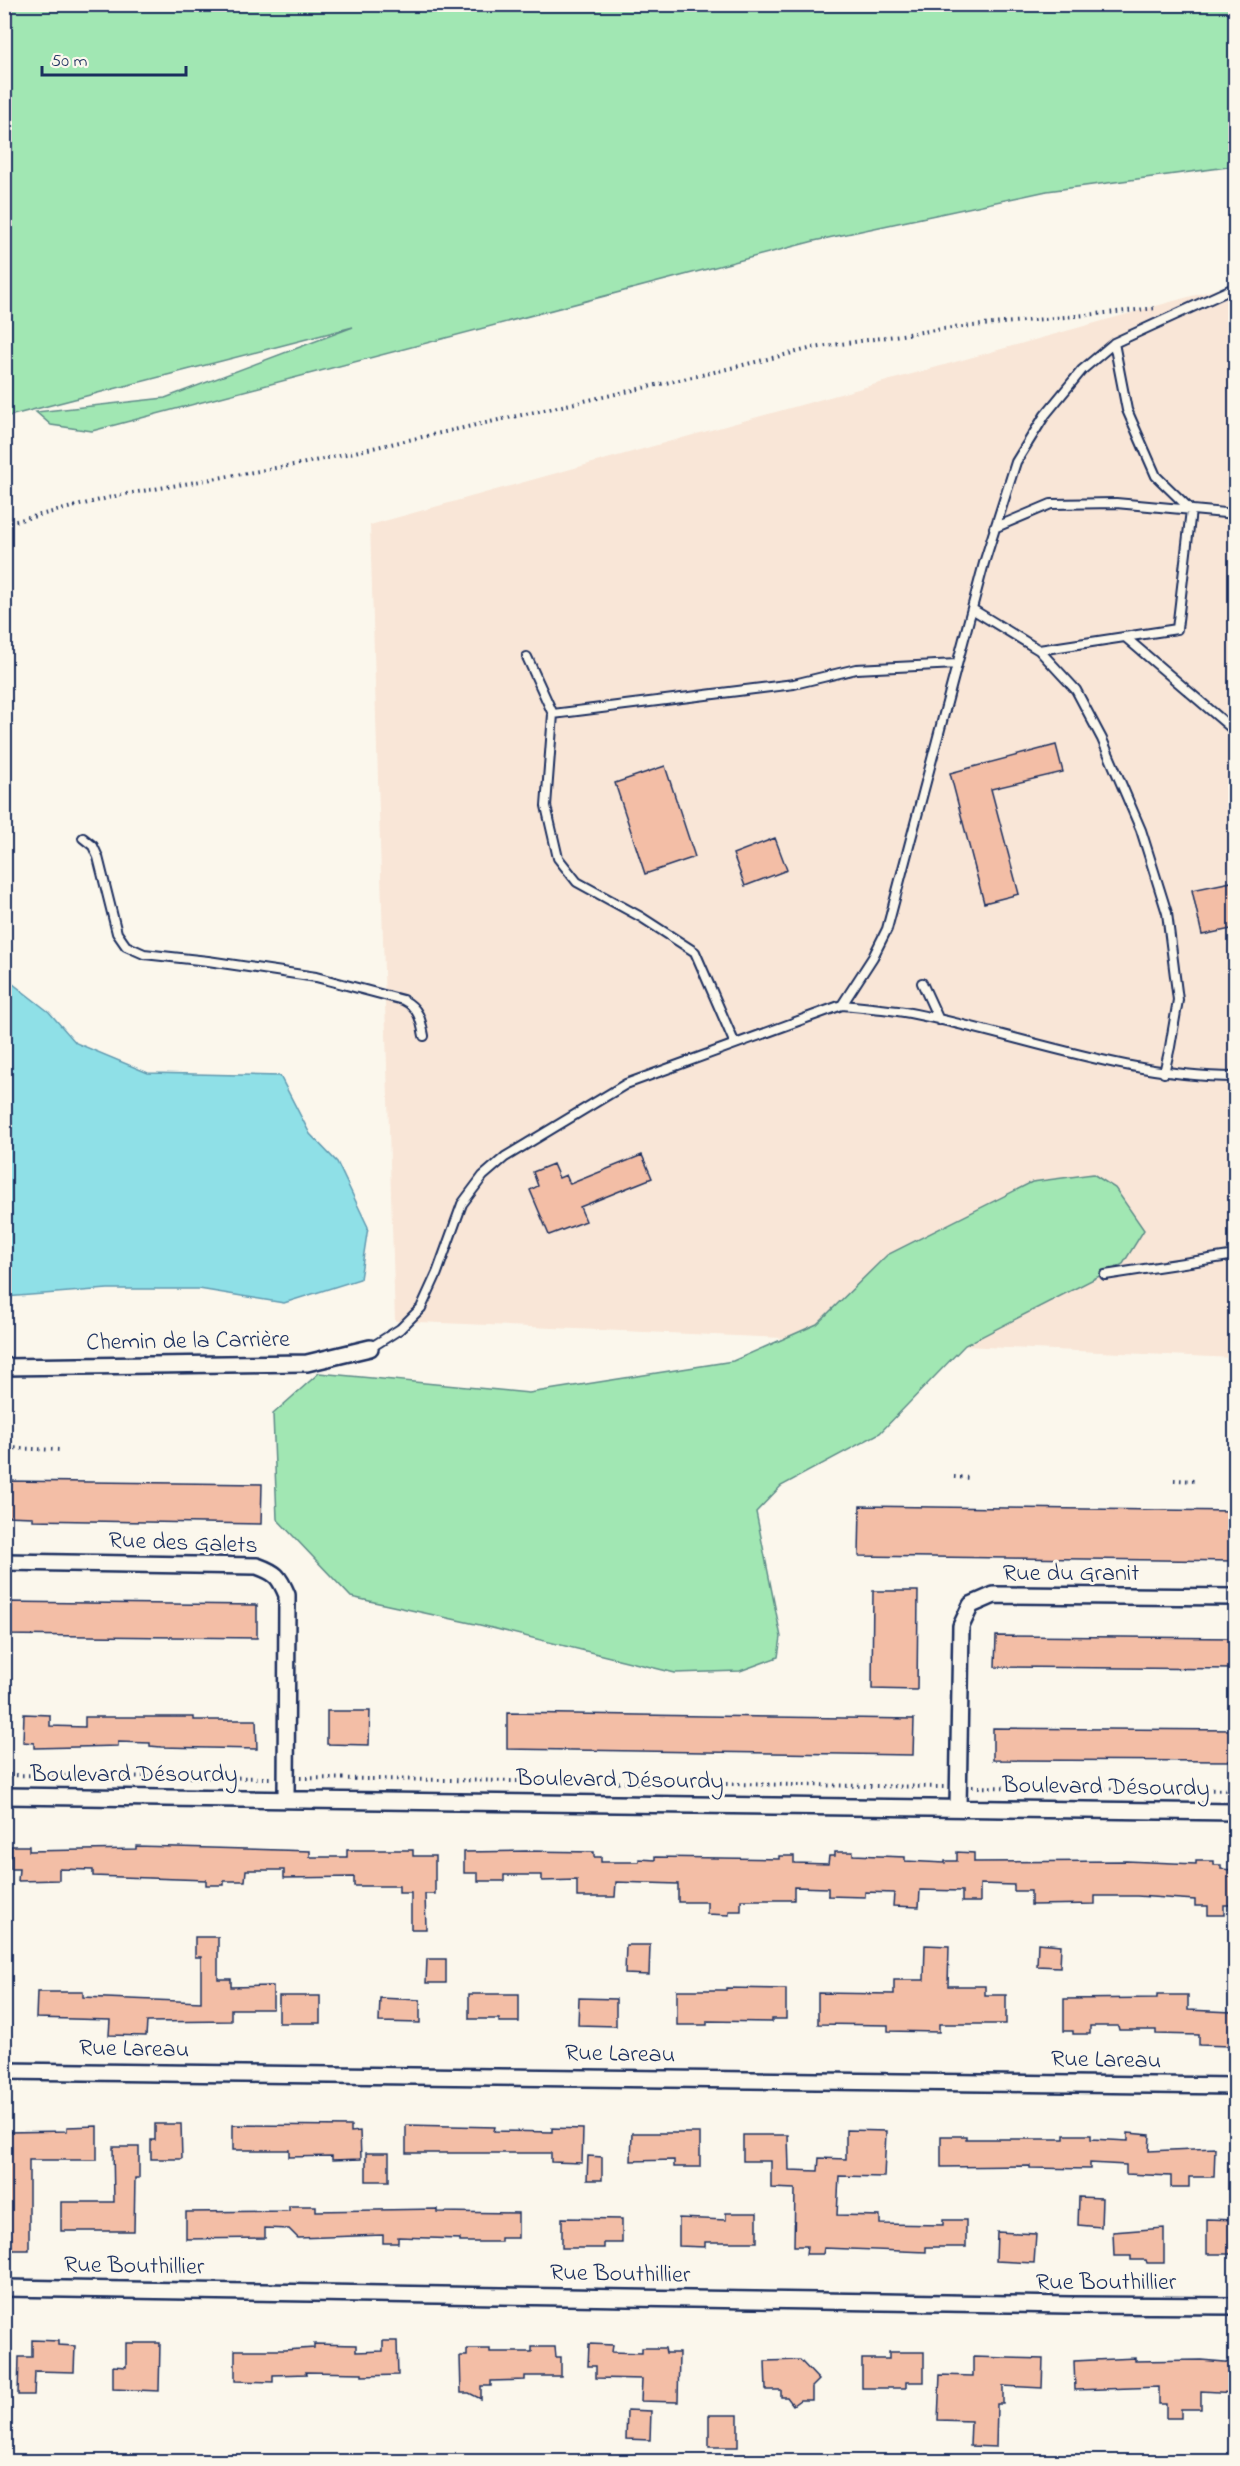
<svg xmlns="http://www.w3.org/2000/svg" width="1240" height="2466" font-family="'Indie Flower',sans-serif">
<rect width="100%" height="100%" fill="#fbf7ec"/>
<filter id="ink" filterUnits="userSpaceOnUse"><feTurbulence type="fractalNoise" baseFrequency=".0167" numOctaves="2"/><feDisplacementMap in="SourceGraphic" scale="12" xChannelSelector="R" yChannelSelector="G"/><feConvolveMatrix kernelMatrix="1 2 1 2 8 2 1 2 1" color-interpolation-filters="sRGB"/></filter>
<g filter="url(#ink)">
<path fill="#f9e6d7" d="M1235,284v1074l-840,-37 -25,-796z"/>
<path fill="#a1e7b3" stroke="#5e8b88" stroke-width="1.5" d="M5,4l1230,1v161l-188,25 -233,50 -722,190 -41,-6 -15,-13 129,-14 188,-71 -348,90z
M1093,1174l22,14 29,42 -21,34 -158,81 -85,88 -99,53 -25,26 25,125 -3,20 -38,14 -65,2 -195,-48 -129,-28 -74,-78 -4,-105 46,-41 210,20 204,-32 84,-37 70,-69 145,-73z"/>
<path fill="#8fe0e7" stroke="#6199b0" stroke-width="1.5" d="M4,974l4,6 41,32 27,31 72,30 132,3 30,58 27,28 31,65 -8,52 -76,24 -85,-14h-91l-103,8z"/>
<path fill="#f3bea6" stroke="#1b2f5e" stroke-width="1.5" d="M1056,745l7,27 -72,17 28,105 -35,9 -34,-130z
M665,766l30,91 -50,17 -30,-91z
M775,838l12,32 -42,16 -12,-32z
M1236,881v47l-34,7 -10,-45z
M642,1155l10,23 -72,29 6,14 -37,14 -19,-45 8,-4 -5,-14 20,-8 6,14 7,-3 4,9z
M4,1481l258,3 -1,40 -228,-4v-3l-29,-1z
M860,1506l376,5v50l-377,-5z
M873,1591h45l-1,99 -45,-1z
M4,1602l253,3v33l-253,-3z
M996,1636l240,2v31l-241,-2z
M327,1711h43l-1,34 -42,-1z
M507,1713l407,6 -1,36 -406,-6z
M24,1714l26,1v11l35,1v-10h109v3h62l1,29 -96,-2 -11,-1v-3l-32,-1v4l-84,2v-5l-11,-1z
M993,1728l243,2v31l-243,-1z
M11,1846h18v5l107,-2v-3l40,1 134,4v6h37v-7h66v6h22v38h-10l1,35h-15v-36h-12v-7h-45v-9l-70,1v-8h-38l-1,11h-21v4h-18v-5l-113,-4v-6l-34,-1v11l-41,1 1,-12h-8z
M526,1851l68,1v5h7v5h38v-3l16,1v-3l124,2v-3h15v7l34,1 1,-8h6v-4h18v3l52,2v4l40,2v-2h12v-9l17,1v9l152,-1 70,3v-3h18v4h7v4l11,1 -1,35h-7v10h-16v-9h-13v-6l-58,-4h-42v8l-64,1v-14h-17v-6l-34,-1v18h-18v-11l-42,-1 -1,17 -26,-1 1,-13 -29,-1v5l-37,-1v-8l-34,-1v13h-53v11h-12v4l-22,-1v-12h-29v-18l-62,-2 -1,15h-38v-17l-35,1v-6h-38v6h-26v-8h-14v-21z
M195,1937h23v42h13v8l42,-1v23h-42v12l-84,1 -1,14 -37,-1 1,-15 -74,-2 1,-26h46v5l118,5v-45h-6z
M1038,1943l23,2 -1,22 -23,-1z
M626,1945h24l-1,30 -24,-1z
M925,1945l24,1 -1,40h37v9h21v29h-67v8l-51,-1v-6l-70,-1v-31l76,1v-14h30z
M427,1959h19v24h-20z
M726,1988l60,1v30h-14v3l-65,-1v4h-30v-35h49z
M469,1994h50v28h-20v-3h-30z
M1157,1995h31v15l44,2 -1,34 -32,-1v-10l-43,-1v-4h-37l-1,-4h-28v8h-17v-3h-9v-32l93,-1z
M279,1996h41v27h-41z
M380,1998l40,2v23l-41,-1z
M579,1998l37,1v27l-38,-1z
M155,2124h26l1,35h-31v-19h4z
M233,2125l118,1v6l9,-1 1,28 -29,1v-4l-43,1v-7h-56z
M406,2125l89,2 -1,4 58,1v-4l31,1 -1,34 -31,-1v-9h-145z
M97,2126v34h-68v90h-25v-63h4l-1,-55 60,-1v-4z
M846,2130l40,1 -2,46 -45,-1 -2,39 43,1v8l63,1v-5h23v27h-40v5l-102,-4 -1,6h-17l1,-8h-13l1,-57 -24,-1v-27h-28v-26h45l1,35 29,1 1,-13 27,1z
M632,2133h68v34h-26v-7l-43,1z
M1128,2133l22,2 -1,16 66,-3 -1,29h-25v10h-18v-11l-45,-2v-9l-36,-2v6l-60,-1v-2l-89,1v-31h25v3h98v-4h27v4l37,2z
M113,2147h26v31h-4l-1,53h-73v-29h53z
M366,2153h23v28h-23z
M588,2156l14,1v23h-15z
M1079,2197l23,1 -1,29 -23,-2z
M289,2206h27v5l121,-2v3l81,1v25h-17v4h-41v-3l-62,-2v6h-15v-8l-85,3 -9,-9 -24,-1v10l-79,1v-27l103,-1z
M726,2213h31v29h-52v5l-26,-1v-28l47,2z
M562,2218l60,1v24h-18v5h-42z
M1207,2219l29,1v34h-29z
M1164,2228v35h-17l-1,-3h-15v-4h-17l-1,-24z
M997,2232l39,2 -2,29 -38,-2z
M32,2340l26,1v4l17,1 -1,26 -39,-1 -1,24h-16l1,-38h13z
M383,2341h14l1,34 -36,1v-3l-56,-1 1,2 -34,1v7l-38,-1v-31h50l29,-2v-4l42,1v7l27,-1z
M126,2343h34l-1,48 -46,-2v-23l13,1z
M589,2344l24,1 -1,7 30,1v-5h23l1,5h13l-1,49 -37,-1 1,-22 -46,-1v-12h-8z
M532,2347h23l1,10h5v19h-36v4l-34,1v5h-10v13l-12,-6h-8l-1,-37h7v-7h23v3h42z
M889,2352h35v30h-18v6h-44v-29h27z
M973,2357l70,2 -1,29 -39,-2v18h-6l-1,43 -26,-1 1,-25 -33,-1 2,-45 33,1z
M1135,2358v3l66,-1 35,3v30l-35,-2v18h-20v9h-15v-14h-7v-17l-84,3 -1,-29z
M800,2360l19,20 -7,7v13h-12l-7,5 -6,-8h-6v-7h-15l-1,-29z
M627,2410l24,1 -1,29 -24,-1z
M709,2415h29v32h-29z"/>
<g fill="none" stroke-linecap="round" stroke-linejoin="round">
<g stroke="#1b2f5e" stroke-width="12">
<path id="service" d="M994,528l57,-24 65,-1 120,11
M972,609l67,41 138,-21 14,-119 -35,-34 -29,-66 -13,-67
M1125,637l111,95
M1039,650l37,40 26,49 39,91 26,83 11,87 -8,47 -6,26
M527,657l26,57 241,-30 62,-15 101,-5
M553,714l-7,92 12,52 19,24 64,35 54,35 40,92
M83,838l10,8 5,11 19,76 9,13 18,8 64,7 108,16 87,23c16,8 18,20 21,36
M922,983l17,37
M842,1005c22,2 45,4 68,8 108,21 214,64 326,64
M1105,1275l131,-20
M370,1348l30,-19 21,-21 16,-35 25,-69 21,-28 22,-19 121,-73 216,-79 31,-48 14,-28 97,-366 32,-101 29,-47 37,-45 32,-27 122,-56"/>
</g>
<g stroke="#1b2f5e" stroke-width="20">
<path id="minor" d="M4,1367l303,-4 63,-15
M4,1562l253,4c19,7 22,10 30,29l-1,203
M4,1796l1232,16
M958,1808l3,-182 10,-21 23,-10 242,2
M4,2071l1232,15
M4,2288l1066,17 166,1"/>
</g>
<path stroke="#1b2f5e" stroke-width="4" stroke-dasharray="1.5 4.5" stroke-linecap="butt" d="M4,524l116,-29 185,-32 401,-89 107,-26 129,-19 215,-21
M9,1448l52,2
M954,1477l17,1
M1174,1480l22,1
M4,1775l268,3
M300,1778l644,9
M972,1787l264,3"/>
<use href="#service" stroke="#fbf7ec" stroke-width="8"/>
<use href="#minor" stroke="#fbf7ec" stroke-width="15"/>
</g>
</g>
<g text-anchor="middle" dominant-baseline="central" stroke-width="6" stroke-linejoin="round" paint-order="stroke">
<g font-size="24" fill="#1b2f5e" stroke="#fbf7ec">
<text transform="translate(188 1342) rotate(-1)">Chemin de la Carrière</text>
<text transform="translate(183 1544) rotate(2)">Rue des Galets</text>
<text x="1071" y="1574">Rue du Granit</text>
<text x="134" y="1775">Boulevard Désourdy</text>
<text transform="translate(620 1781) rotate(1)">Boulevard Désourdy</text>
<text transform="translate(1106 1788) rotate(1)">Boulevard Désourdy</text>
<text transform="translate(134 2050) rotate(1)">Rue Lareau</text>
<text transform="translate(620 2055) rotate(1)">Rue Lareau</text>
<text transform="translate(1106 2061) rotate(1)">Rue Lareau</text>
<text transform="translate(134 2267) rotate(1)">Rue Bouthillier</text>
<text transform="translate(620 2275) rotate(1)">Rue Bouthillier</text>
<text x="1106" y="2283">Rue Bouthillier</text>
</g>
</g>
<rect width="1240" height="2466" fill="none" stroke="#fbf7ec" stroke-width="24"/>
<rect x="12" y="12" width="1216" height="2442" fill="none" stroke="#1b2f5e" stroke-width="2" filter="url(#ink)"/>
<path d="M42 66v9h144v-9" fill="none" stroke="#1b2f5e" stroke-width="3"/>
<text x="51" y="66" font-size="18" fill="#1b2f5e" stroke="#fbf7ec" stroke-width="4.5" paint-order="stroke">50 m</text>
</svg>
